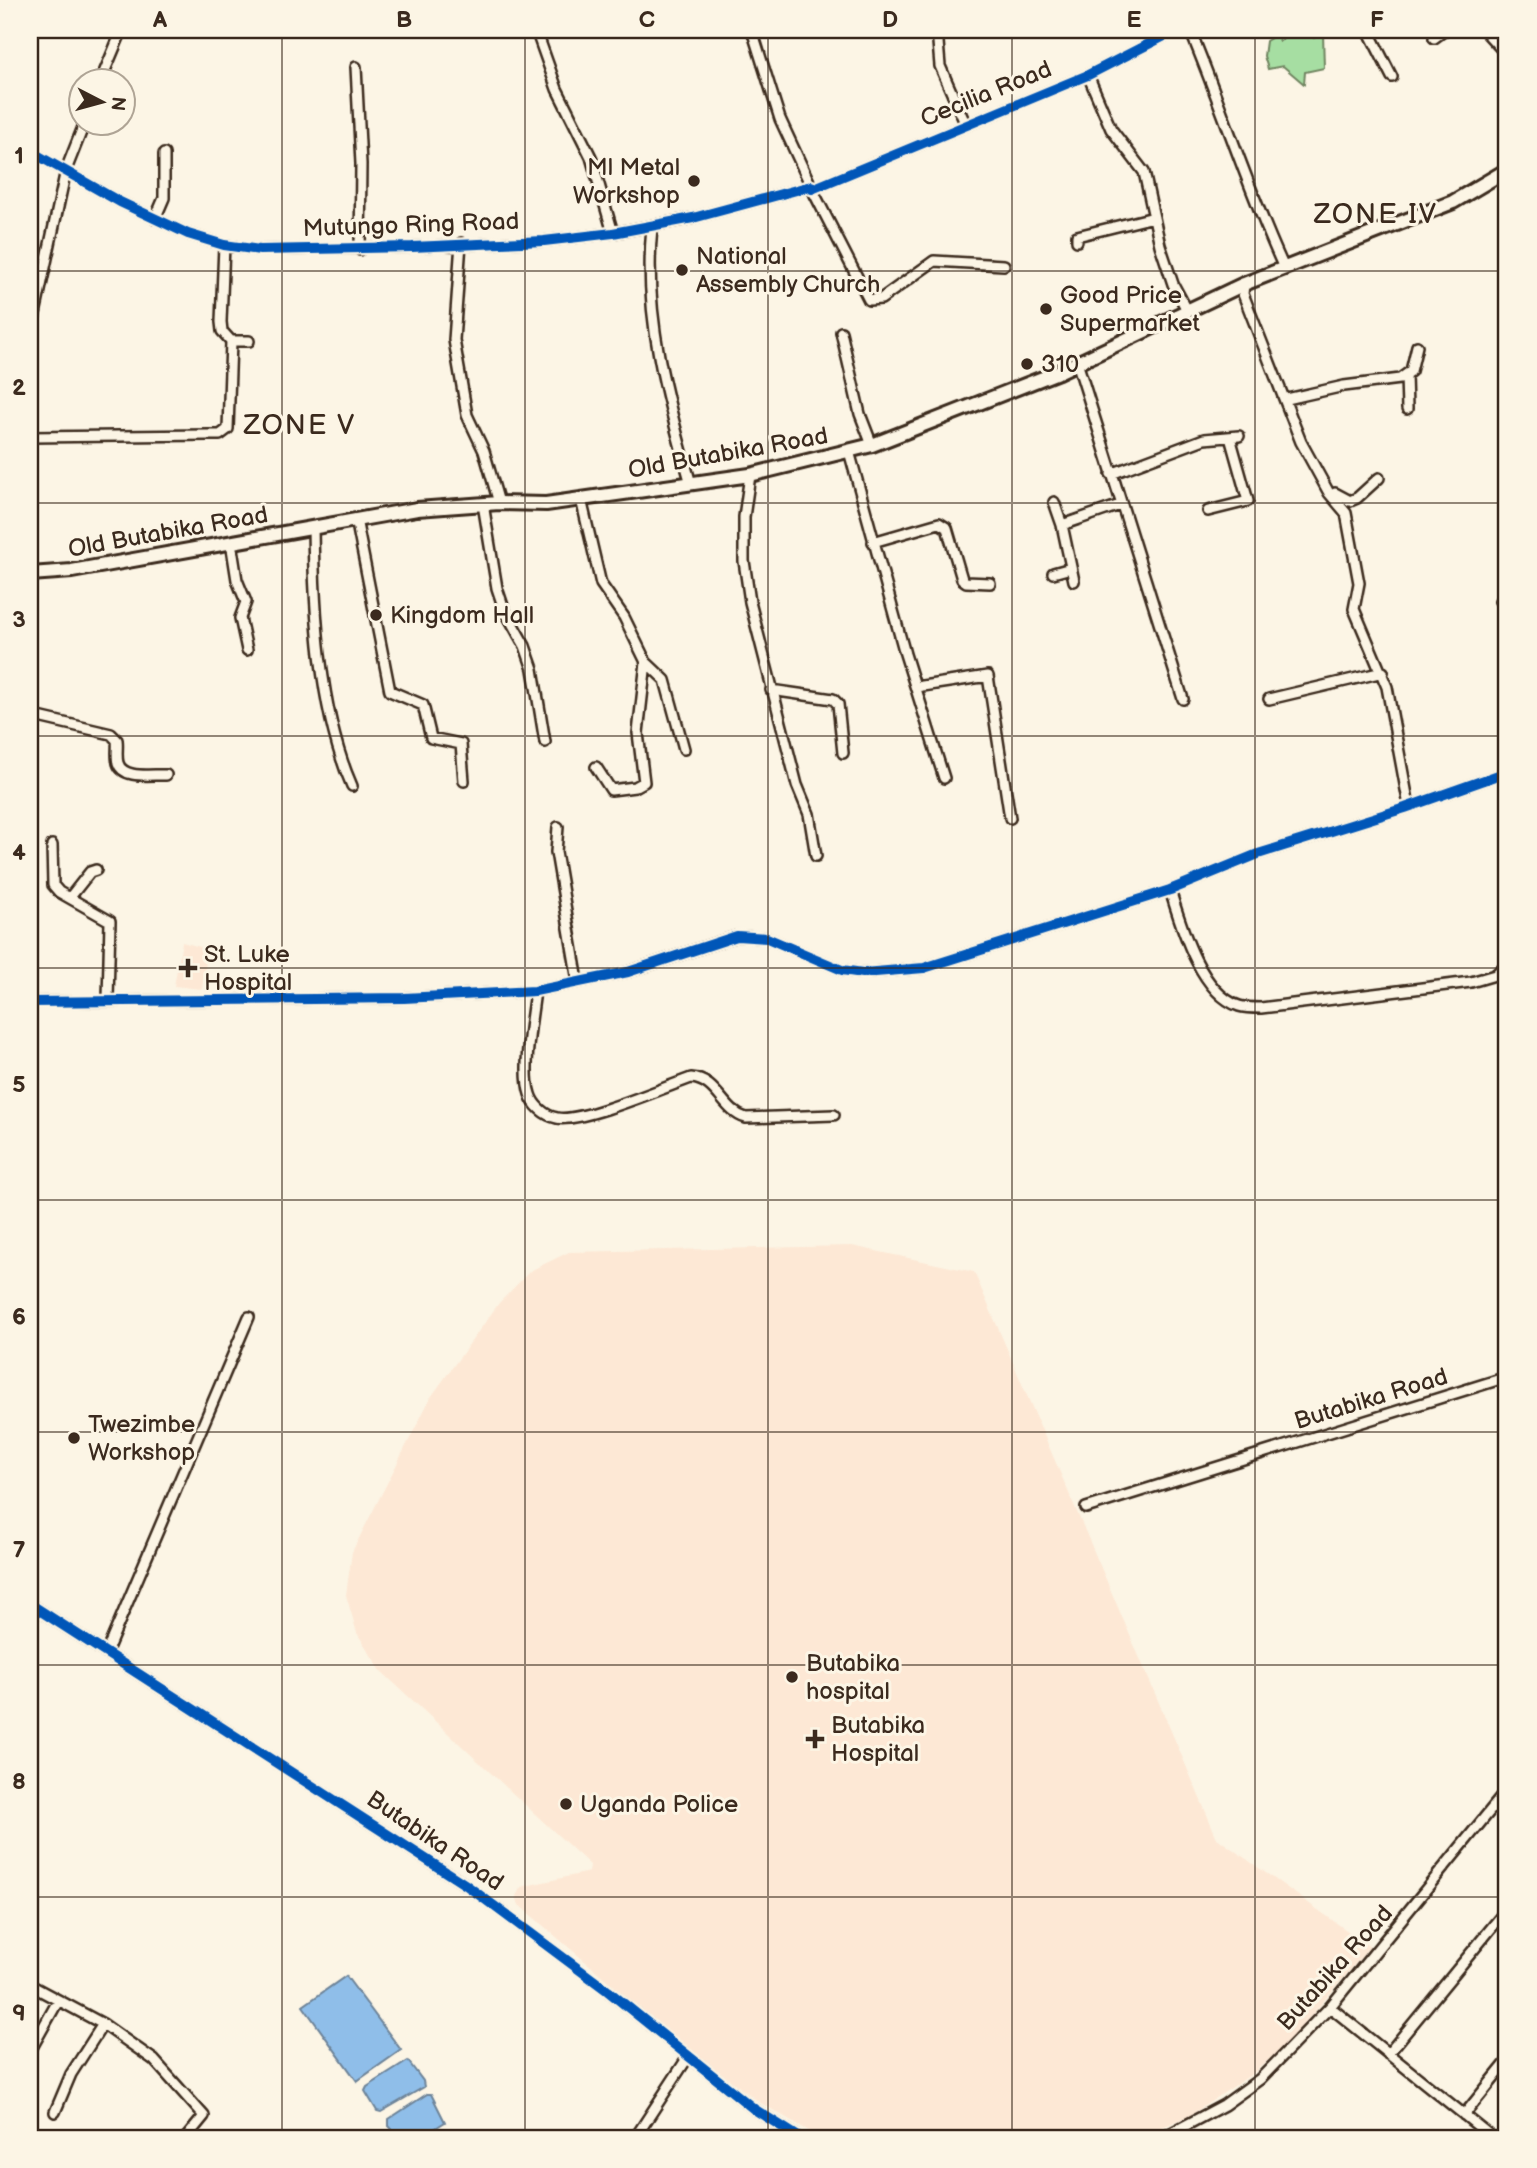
<svg xmlns="http://www.w3.org/2000/svg" width="1537" height="2168" font-family="'Balsamiq Sans',sans-serif">
<rect width="100%" height="100%" fill="#fcf5e5"/>
<filter id="ink" filterUnits="userSpaceOnUse"><feTurbulence type="fractalNoise" baseFrequency=".0143" numOctaves="2"/><feDisplacementMap in="SourceGraphic" scale="14" xChannelSelector="R" yChannelSelector="G"/><feConvolveMatrix kernelMatrix="1 2 1 2 8 2 1 2 1" color-interpolation-filters="sRGB"/></filter>
<g filter="url(#ink)">
<path fill="#fde8d5" d="M182,942l26,7 -6,40 -28,-3z
M852,1246l122,26 243,566 153,109 -82,96 -36,31 -61,41 -54,23h-316l-62,-36 -91,-70 -149,-127 -3,-9 5,-9 68,-15 1,-7 -209,-194 -24,-38 -11,-38 6,-43 79,-155 68,-94 31,-32 39,-19z"/>
<path fill="#a6dea2" stroke="#708460" stroke-width="2" d="M1288,30h19l7,8 9,-5 1,35 -19,4 -1,12 -21,-18 -15,3 -4,-13 2,-15 10,-6 4,6 9,-7z"/>
<path fill="#8fbee9" stroke="#6d8398" stroke-width="2" d="M346,1976l55,74 -44,31 -54,-75z
M408,2061l15,20 1,6 -43,25 -4,-1 -12,-20 2,-4z
M427,2094h4l14,28 -25,16h-20l-11,-12v-7z"/>
<g fill="none" stroke-linecap="round" stroke-linejoin="round">
<g stroke="#3b2a1e" stroke-width="14">
<path id="street" d="M536,30l21,59 34,68 22,76
M752,30l28,89 31,67
M937,30l3,36 25,57
M1190,30c33,79 58,160 94,238
M1368,30l24,47
M1484,30l23,25
M1434,38l11,-8
M356,67l5,97 -1,86
M1088,75l23,54 33,43 16,73 13,39 14,26
M101,80l21,-50
M30,151l90,51 68,32 36,11 36,5 152,-3 132,-6 69,-8 80,-15 118,-32 1,3 276,-114 88,-45
M812,189l57,111 12,-1 53,-38 70,4
M155,219l9,-21v-44
M652,227c-9,88 15,173 39,257
M1077,241v-5l77,-19
M461,243l-7,97 13,75 17,36 15,52
M1244,284l-1,10 58,148 28,51 17,20 13,70 -5,26 33,78 22,119
M841,332l19,82 12,31
M30,337l36,-167 19,-48
M231,341h18
M1077,362l106,337
M1406,375l1,34
M1287,399l57,-13 56,-7 11,-8 6,-25
M30,437l179,-2h11l8,-6 3,-88 -9,-10 -1,-9 3,-77
M849,451l56,203 39,124
M1111,474l93,-35 35,-3
M750,475l-6,42v44l6,41 47,183 12,29 7,42
M1335,493l15,8 7,-3 22,-20
M581,499l20,85 23,33 22,45 -8,71 6,49 -9,5 -24,3 -15,-23
M1054,502l8,23
M483,504l14,84 7,21 21,37 8,23 12,73
M1208,511l40,-10 -18,-64
M356,519l34,172 33,14 8,33 30,6 3,37
M313,527c1,80 6,185 39,259
M231,542l6,38 9,22 -6,16 7,32
M873,542l66,-19 8,5 15,51 4,3 24,1
M1053,573l18,-5
M1074,581l-12,-56 58,-20
M1500,601l7,-3
M646,662l19,18 19,69
M916,687l72,-11 22,142
M771,690l62,9 5,5 5,49
M1269,699l114,-27
M30,715l81,19 6,6c1,7 -1,16 1,23 5,17 35,11 48,12
M558,827l-2,25 22,129
M52,845l1,40 6,7 51,29 -2,78
M1170,890c11,35 30,103 69,116 6,2 15,2 22,2l210,-26 24,-7 12,-11
M71,896l19,-24 6,-2
M535,991c-3,25 -13,80 -5,103 3,11 15,22 27,24 24,5 106,-30 134,-40 27,2 31,33 55,40l88,-3
M30,1002l374,-4 131,-7 93,-19 109,-36 30,2 75,32 21,3 61,-5 246,-78 88,-36 147,-46 102,-36
M1086,1508l421,-131
M30,1604l436,281 142,106 146,118 46,29
M106,1653l143,-336
M30,1985l73,39 51,36 50,56 -18,22
M1330,2007l163,131
M30,2051l28,-50
M1388,2054l119,-145
M55,2112l16,-38 32,-50
M1464,2115l43,-53
M635,2138l53,-81
M1162,2138l62,-33 36,-26 70,-72 177,-217"/>
</g>
<g stroke="#3b2a1e" stroke-width="18">
<path id="secondary" d="M30,574l42,-3 345,-62 82,-6 47,1 204,-29 122,-30 186,-73 186,-88 209,-82 54,-32"/>
</g>
<use href="#street" stroke="#fcf5e5" stroke-width="9"/>
<use href="#secondary" stroke="#fcf5e5" stroke-width="12"/>
<g stroke="#fcf5e5" stroke-width="15">
<path id="cycleway" d="M30,151l90,51 68,32 36,11 36,5 152,-3 132,-6 69,-8 80,-15 118,-32 1,3 276,-114 88,-45
M30,1002l374,-4 131,-7 93,-19 109,-36 30,2 75,32 21,3 61,-5 246,-78 88,-36 147,-46 102,-36
M30,1604l436,281 142,106 146,118 46,29"/>
</g>
<use href="#cycleway" stroke="#0057b8" stroke-width="10"/>
</g>
</g>
<path fill="none" stroke="#3b2a1e" stroke-width="2" stroke-opacity="0.55" d="M282,30v2108M525,30v2108M768,30v2108M1012,30v2108M1255,30v2108M30,271h1477M30,503h1477M30,736h1477M30,968h1477M30,1200h1477M30,1432h1477M30,1665h1477M30,1897h1477"/>
<g fill="#3b2a1e" stroke="#fcf5e5" stroke-width="2.5">
<circle cx="694" cy="181" r="7"/>
<circle cx="682" cy="270" r="7"/>
<circle cx="1046" cy="309" r="7"/>
<circle cx="1027" cy="364" r="7"/>
<circle cx="376" cy="615" r="7"/>
<path d="M184.5 957.5h7v7h7v7h-7v7h-7v-7h-7v-7h7z"/>
<circle cx="74" cy="1438" r="7"/>
<circle cx="792" cy="1677" r="7"/>
<path d="M811.5 1728.5h7v7h7v7h-7v7h-7v-7h-7v-7h7z"/>
<circle cx="566" cy="1804" r="7"/>
</g>
<g text-anchor="middle" dominant-baseline="central" stroke-width="6" stroke-linejoin="round" paint-order="stroke">
<g font-size="24" fill="#3b2a1e" stroke="#fcf5e5">
<text transform="translate(986 94) rotate(-22)">Cecilia Road</text>
<text transform="translate(411 225) rotate(-2)">Mutungo Ring Road</text>
<text transform="translate(728 453) rotate(-10)">Old Butabika Road</text>
<text transform="translate(168 532) rotate(-10)">Old Butabika Road</text>
<text transform="translate(1371 1399) rotate(-17)">Butabika Road</text>
<text transform="translate(435 1841) rotate(34)">Butabika Road</text>
<text transform="translate(1335 1968) rotate(-48)">Butabika Road</text>
</g>
<g font-size="24" fill="#3b2a1e" stroke="#fcf5e5" text-anchor="start">
<text x="680" y="167" text-anchor="end">Ml Metal<tspan x="680" dy="28">Workshop</tspan></text>
<text x="696" y="256">National<tspan x="696" dy="28">Assembly Church</tspan></text>
<text x="1060" y="295">Good Price<tspan x="1060" dy="28">Supermarket</tspan></text>
<text x="1041" y="364">310</text>
<text x="390" y="615">Kingdom Hall</text>
<text x="204" y="954">St. Luke<tspan x="204" dy="28">Hospital</tspan></text>
<text x="88" y="1424">Twezimbe<tspan x="88" dy="28">Workshop</tspan></text>
<text x="806" y="1663">Butabika<tspan x="806" dy="28">hospital</tspan></text>
<text x="831" y="1725">Butabika<tspan x="831" dy="28">Hospital</tspan></text>
<text x="580" y="1804">Uganda Police</text>
</g>
<g font-size="28" letter-spacing="2" fill="#3b2a1e" stroke="#fcf5e5">
<text x="1376" y="214">ZONE IV</text>
<text x="300" y="425">ZONE V</text>
</g>
</g>
<rect width="1537" height="2168" fill="none" stroke="#fcf5e5" stroke-width="77"/>
<g transform="translate(102 102) rotate(96)"><circle r="33" fill="#fcf5e5" stroke="#afa495" stroke-width="2"/>
<path d="M0-5L12 26L0 18L-12 26Z" fill="#3b2a1e"/>
<text y="-10" font-size="19" font-weight="bold" text-anchor="middle" fill="#3b2a1e">N</text>
</g>
<rect x="38" y="38" width="1460" height="2092" fill="none" stroke="#3b2a1e" stroke-width="2.5"/>
<g font-size="23" text-anchor="middle" font-weight="bold" fill="#3b2a1e">
<text x="160" y="27">A</text>
<text x="404" y="27">B</text>
<text x="647" y="27">C</text>
<text x="890" y="27">D</text>
<text x="1134" y="27">E</text>
<text x="1377" y="27">F</text>
<text x="19" y="163">1</text>
<text x="19" y="395">2</text>
<text x="19" y="627">3</text>
<text x="19" y="860">4</text>
<text x="19" y="1092">5</text>
<text x="19" y="1324">6</text>
<text x="19" y="1557">7</text>
<text x="19" y="1789">8</text>
<text x="19" y="2021">9</text>
</g>
</svg>
